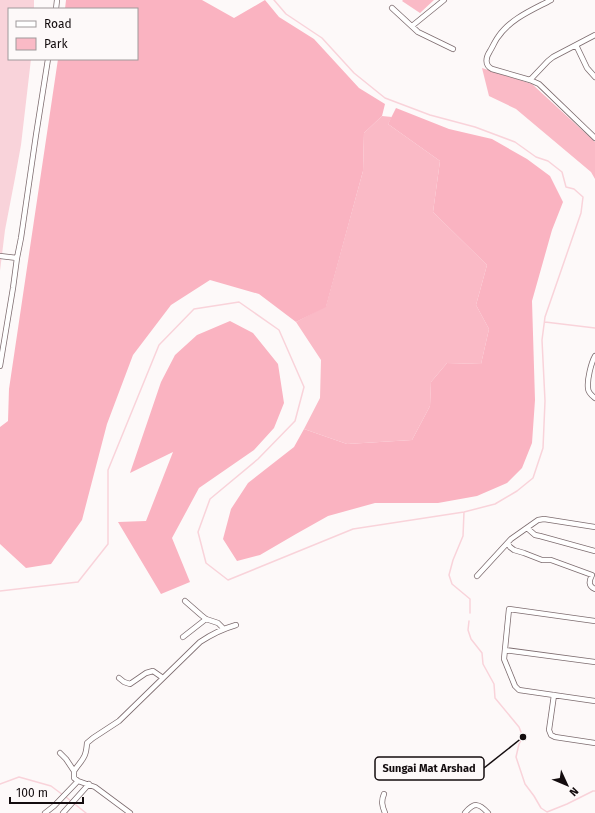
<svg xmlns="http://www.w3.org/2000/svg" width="595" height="813" font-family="'Fira Sans',sans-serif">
<rect width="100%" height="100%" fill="#fdf9f9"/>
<path fill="#fabac6" d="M403,0h31l-14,13 -18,-12z
M482,68l50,16 63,58v37l-4,-7 -75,-63 -27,-13z
M382,116l10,1 -4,7 52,37 -7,51 54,53 -11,40 13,24 -8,35 -34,-1 -16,19 -1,24 -18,34 -65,4 -43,-15 16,-31 1,-38 -25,-38 30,-16 37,-135 1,-38z"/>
<path fill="#fab3c1" d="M66,0h136l32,18 31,-18 14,17 35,22 45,49 26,16 -3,12 -18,17 -1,38 -37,136 -30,15 -37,-28 -49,-14 -39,25 -38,50 -26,69 -25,96 -31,44 -25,4 -26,-24v-117l8,-6 1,-32 49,-330h79v-50h-72z
M396,108l53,21 43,10 35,20 23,17 13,26 -11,28 -20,71 3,99 -3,43 -10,25 -15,15 -30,13 -39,7h-63l-47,13 -32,18 -36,21 -23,6 -14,-22 8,-30 17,-26 46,-36 10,-18 43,15 65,-4 18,-34 1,-24 16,-19 34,1 8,-35 -13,-24 11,-40 -54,-53 7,-51 -52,-37z
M230,321l23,12 25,31 6,39 -10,25 -20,22 -55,38 -27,50 18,44 -29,12 -43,-72 28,-1 27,-69 -43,21 31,-91 14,-27 22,-20z"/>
<path fill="#f9d3da" d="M0,0h34v9h-25v50h22l-10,86 -6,33 -10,52 -5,41z"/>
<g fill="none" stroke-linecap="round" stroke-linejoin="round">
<path stroke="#f9d3da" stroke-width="1.5" d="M545,322l50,6
M464,512l-1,24 -10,24 -4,15 3,9 18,15v14
M0,591l78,-9 30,-38v-74l51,-125 35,-36 45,-7 40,28 25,57 -9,34 -37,38 -48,40 -12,33 8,31 22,17 125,-51 111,-17 31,-8 22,-13 16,-13 10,-30 2,-47 -3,-61 3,-23 36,-104 2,-16 -9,-8 -8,-2 -4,-15 -14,-11 -12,-4 -21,-15 -40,-15 -45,-12 -45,-17 -31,-25 -32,-35 -36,-24 -12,-14
M469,621l-1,9 3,9 11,14 1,11 11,20 1,14 24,29 4,10 -4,7 -3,13 9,27 9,12 7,12 6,4 20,-8 26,-13h2
M0,784l19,-7 32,9 12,9
M66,797l20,16"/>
<g stroke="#7d6c6f" stroke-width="6">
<path id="minor" d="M551,0c-19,10 -41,19 -53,37 -3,4 -5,9 -8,14 -4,6 -6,14 2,18l38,11 9,4 56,54
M392,8l26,24 35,17
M56,9l1,-9
M412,26l32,-26
M576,45l11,23 8,9
M530,80l18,-19 5,-4 42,-22
M0,256l17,2
M595,356c-4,7 -8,24 -7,32 0,4 3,7 7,10
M0,366l13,-78 4,-30 4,-20 15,-103 12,-76
M527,528l8,7 5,1 55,15
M508,543l2,4 4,3 10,3 18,7h9l41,15c-3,6 -4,11 3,14
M477,576c11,-12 23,-25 34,-37l27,-19 6,-1 51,8
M185,601l16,14 5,4 12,4 6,6
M595,621l-86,-12 -5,50 11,27 4,4 76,11
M183,637l23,-18
M505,650l90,12
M119,678l5,4 6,2 16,-11 7,-2 10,7
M554,695l-5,35 2,5 4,2 40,6
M60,753l6,6 8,12
M384,794c-3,7 -2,12 1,19
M45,813l9,-7 24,-25
M63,813l26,-29
M130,813l-35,-26 -17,-6 -4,-3v-7c8,-12 12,-12 13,-28l6,-5 26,-17 81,-79c12,-8 22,-13 36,-17
M465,813c9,-11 14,-10 23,0"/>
</g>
<use href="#minor" stroke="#fff" stroke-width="4.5"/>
</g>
<path fill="none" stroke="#130c0e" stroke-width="1.5" d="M523 737L484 768"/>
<circle fill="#130c0e" stroke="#fdf9f9" stroke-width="1.5" cx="523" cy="737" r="4"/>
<rect fill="#fdf9f9" stroke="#130c0e" stroke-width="1.5" x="375" y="757" width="109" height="23" rx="4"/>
<g font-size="11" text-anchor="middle" font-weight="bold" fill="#130c0e">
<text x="429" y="772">Sungai Mat Arshad</text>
</g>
<rect x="8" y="8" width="130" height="52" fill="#fdf9f9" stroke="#9f9a9b"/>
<rect x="16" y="21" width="20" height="6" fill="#ffffff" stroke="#9f9a9b"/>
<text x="44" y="28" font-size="12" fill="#130c0e">Road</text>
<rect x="16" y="38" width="20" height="12" fill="#fabac6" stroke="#9f9a9b"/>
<text x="44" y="48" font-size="12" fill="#130c0e">Park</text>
<g transform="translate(567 785) rotate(134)" stroke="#fdf9f9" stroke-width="3" paint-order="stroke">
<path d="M0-3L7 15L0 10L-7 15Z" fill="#130c0e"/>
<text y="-6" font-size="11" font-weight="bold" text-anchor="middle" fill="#130c0e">N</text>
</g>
<path d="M10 797v6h73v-6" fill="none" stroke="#130c0e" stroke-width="2"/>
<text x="16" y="797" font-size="12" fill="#130c0e" stroke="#fdf9f9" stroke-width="3" paint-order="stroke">100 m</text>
</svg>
